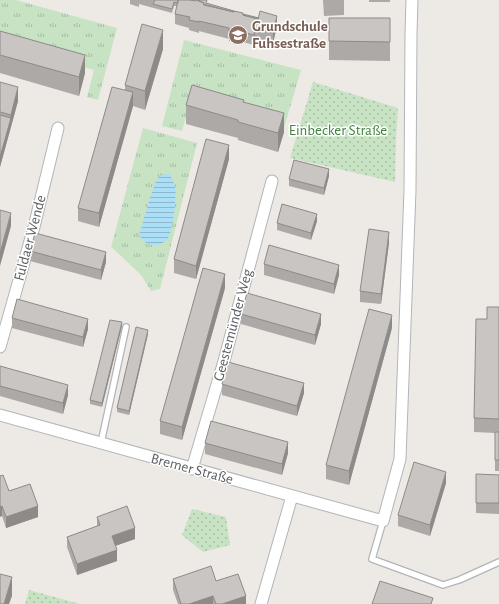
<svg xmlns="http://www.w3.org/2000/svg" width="499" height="604" font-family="'Alegreya Sans',sans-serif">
<defs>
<pattern id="grass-tufts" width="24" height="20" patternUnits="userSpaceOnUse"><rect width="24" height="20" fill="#c7e3c3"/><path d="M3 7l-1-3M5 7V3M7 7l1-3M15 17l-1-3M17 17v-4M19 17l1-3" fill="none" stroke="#a5bba2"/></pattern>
<pattern id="park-dots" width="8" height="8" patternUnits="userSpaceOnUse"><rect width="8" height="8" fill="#c7e3c3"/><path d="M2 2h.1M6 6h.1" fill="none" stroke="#a5bba2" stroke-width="1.8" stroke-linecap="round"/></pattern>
<pattern id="water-rules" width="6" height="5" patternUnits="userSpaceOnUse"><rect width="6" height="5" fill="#abdef7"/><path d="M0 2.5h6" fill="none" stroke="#8eb7cc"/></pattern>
</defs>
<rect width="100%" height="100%" fill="#edeae5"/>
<path fill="url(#grass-tufts)" d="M0,0h16l101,28 -19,72 -11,-3 7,-27 -94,-26z
M184,40l117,30 -17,58 -94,-26 -8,29 -20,-5z
M143,128l54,15 -37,146 -9,2 -10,-16 -20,-19 -10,-9z"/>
<path fill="url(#park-dots)" d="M313,82l85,26 -2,33 -1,41 -105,-24z
M192,509l34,8 4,28 -27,7 -21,-17z
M29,590l51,14h-55z"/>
<path fill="url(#water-rules)" d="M169,173c2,5 5,9 6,14 2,10 -2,40 -6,49 -4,9 -16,12 -24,6 -2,-2 -4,-5 -6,-7l12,-40 6,-16 3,-3z"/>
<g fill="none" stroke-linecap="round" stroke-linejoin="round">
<g stroke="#b2b5b8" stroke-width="8">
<path id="lane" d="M101,443l25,-116
M383,521l-11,38 71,26 16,-5 40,-18"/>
</g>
<g stroke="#b2b5b8" stroke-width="13">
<path id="street" d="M0,347l34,-120 24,-99
M0,415l383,106 17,-62 10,-269 1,-157 1,-33
M192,469l32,-108 48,-180
M261,604l31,-108"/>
</g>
<use href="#lane" stroke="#fff" stroke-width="5.5"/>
<use href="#street" stroke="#fff" stroke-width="11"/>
</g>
<path fill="#ada9a7" d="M130,0h66l47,14 34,12 -4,17 -18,-5 -1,7 -15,-4 -1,3 -9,-3v-2l-30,-8v2l-10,-3v-2l-14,-4v-10l2,-8h-3l-2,7 -33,-9v3l-9,-3z
M323,0h21v15l-20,1z
M369,0h21v2h-21z
M390,18v43l-61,-1v-19z
M0,31l85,42 -6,23 -79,-23z
M163,49l-18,61 -12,-4 -34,121 -21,-6v-13l47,-118v-5z
M0,82l18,19 -18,66z
M244,102l40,30 -6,20 -40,-12v-2l-52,-14v-19z
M229,159l-33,120 -22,-6v-14z
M329,176l-5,19 -35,-9v-7z
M317,221l-6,19 -34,-10v-7z
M389,243l-8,61 -21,-2v-11z
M30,251l76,11 -5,18 -71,-19z
M264,264l75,11 -5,19 -70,-19z
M225,288l-43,152 -22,-6v-13z
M499,307v164h-4v-38l-21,-1v-14l13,-99z
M241,314l80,10 -6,21 -74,-21z
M12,318l76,11 -5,18 -71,-19z
M122,326l-20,81 -12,-3v-4z
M392,328l-43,157 -23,-6v-14z
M148,334l-19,81 -12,-3v-4z
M0,366l68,29 -5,19 -63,-18z
M222,384l82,9 -7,23 -75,-21z
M205,443l83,10 -6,22 -77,-21z
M476,474l23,1v39l-23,-1z
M0,476l9,15 29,26 -32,11 -4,-12z
M446,483l-16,53 -32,-10v-11z
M97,517l38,22 -20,7 2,15 -40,14 -10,-28v-10l30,-11z
M173,579l43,2 30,23h-68l-5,-14z"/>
<path fill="#8d8a88" d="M277,16v10l-4,17v-11z
M255,28v10l-1,7v-10z
M163,30v19l-18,61v-19z
M85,55v18l-6,23v-19z
M18,87v14l-18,66v-10z
M133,92v14l-34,121v-14z
M284,113v19l-6,20v-19z
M229,145v14l-33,120v-13z
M329,169v7l-5,19v-7z
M11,213v13l-11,40v-13z
M317,214v7l-6,19v-7z
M389,232v11l-8,61v-10z
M106,252v10l-5,18v-10z
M339,265v10l-5,19v-10z
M225,274v14l-43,152v-13z
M321,314v10l-6,21v-10z
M392,315v13l-43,157v-14z
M88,319v10l-5,18v-10z
M122,322v4l-20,81v-4z
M148,330v4l-19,81v-4z
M304,383v10l-7,23v-10z
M68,385v10l-5,19v-11z
M288,442v11l-6,22v-11z
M446,472v11l-16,53v-11z
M2,506v10l-2,1v-10z
M38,506v11l-32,11v-11z
M135,528v11l-23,8v-11z
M117,550v11l-40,14v-11z
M12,577v19l-3,8h-5z
M213,596v8h-24z
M246,596v8h-24z"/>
<path fill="#c9c5c2" stroke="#8d8a88" d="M155,0h23v3l-4,-1 -2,7 -19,-5z
M178,0h12l5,1 1,-1 8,3 -1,1 31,8v-1l9,2v2l15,4 2,-8 17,5 -4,16 -18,-4 -1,7 -15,-4 -1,2 -9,-2v-3l-30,-7v1l-10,-2 1,-3 -15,-3z
M197,0h10l-1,3 28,8v1l-30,-7v-2z
M243,14l16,4 -1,1 -15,-4z
M329,18h61v24l-61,-1z
M142,24l21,6 -18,61 -20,-6z
M0,31l85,24 -6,22 -79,-22z
M0,82l18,5 -7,28 -11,-3z
M192,85l52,15 -1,2 41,11 -6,20 -40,-11v-2l-52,-15z
M112,87l21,5 -34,121 -21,-5z
M0,115l11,3 -11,39z
M206,139l23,6 -33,121 -22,-7z
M294,160l35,9 -5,19 -35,-9z
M282,204l35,10 -6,19 -34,-10z
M0,210l11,3 -11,40z
M369,229l20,3 -8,62 -21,-3z
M35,233l71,19 -5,18 -71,-19z
M269,245l70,20 -5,19 -70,-20z
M203,268l22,6 -43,153 -22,-6z
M247,293l74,21 -6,21 -74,-21z
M17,299l71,20 -5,18 -71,-19z
M487,307h12v112l-25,-1 2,-99h11z
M369,309l23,6 -43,156 -23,-6z
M110,320l12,2 -20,81 -12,-3z
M136,327l12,3 -19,81 -12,-3z
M228,362l76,21 -7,23 -75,-22z
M0,366l68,19 -5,18 -63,-17z
M211,421l77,21 -6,22 -77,-21z
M495,432h4v28h-4z
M414,462l32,10 -16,53 -32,-10z
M476,474l23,1v28h-23z
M3,475l6,16 21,-7 8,22 -32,11 -4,-11 -2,1v-31z
M127,506l8,22 -23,8 5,14 -40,14 -10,-27 33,-12 -3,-8z
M211,566l5,15 22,-7 8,22 -24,8h-6l-3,-8 -24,8h-8l-8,-25z
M0,574l12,3 -8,27h-4z
M380,581l53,17 -2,6h-59z"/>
<defs>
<g id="school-disc" transform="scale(1)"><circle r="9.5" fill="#8d6e63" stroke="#fff"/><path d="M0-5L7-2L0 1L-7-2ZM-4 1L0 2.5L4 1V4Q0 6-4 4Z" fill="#fff"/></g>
</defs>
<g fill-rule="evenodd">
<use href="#school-disc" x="238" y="35"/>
</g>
<g text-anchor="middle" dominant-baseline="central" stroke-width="3" stroke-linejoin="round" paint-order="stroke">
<g font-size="15" font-weight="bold" fill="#785e54" stroke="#fff" text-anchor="start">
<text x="252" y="26">Grundschule<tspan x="252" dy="17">Fuhsestraße</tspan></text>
</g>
<g font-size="15" fill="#41823d" stroke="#fff">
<text x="338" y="130">Einbecker Straße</text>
</g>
<g font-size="15" fill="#5c6064" stroke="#fff">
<text transform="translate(30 238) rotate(-75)">Fuldaer Wende</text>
<text transform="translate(233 325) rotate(-75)">Geestemünder Weg</text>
<text transform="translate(192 469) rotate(15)">Bremer Straße</text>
</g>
</g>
</svg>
